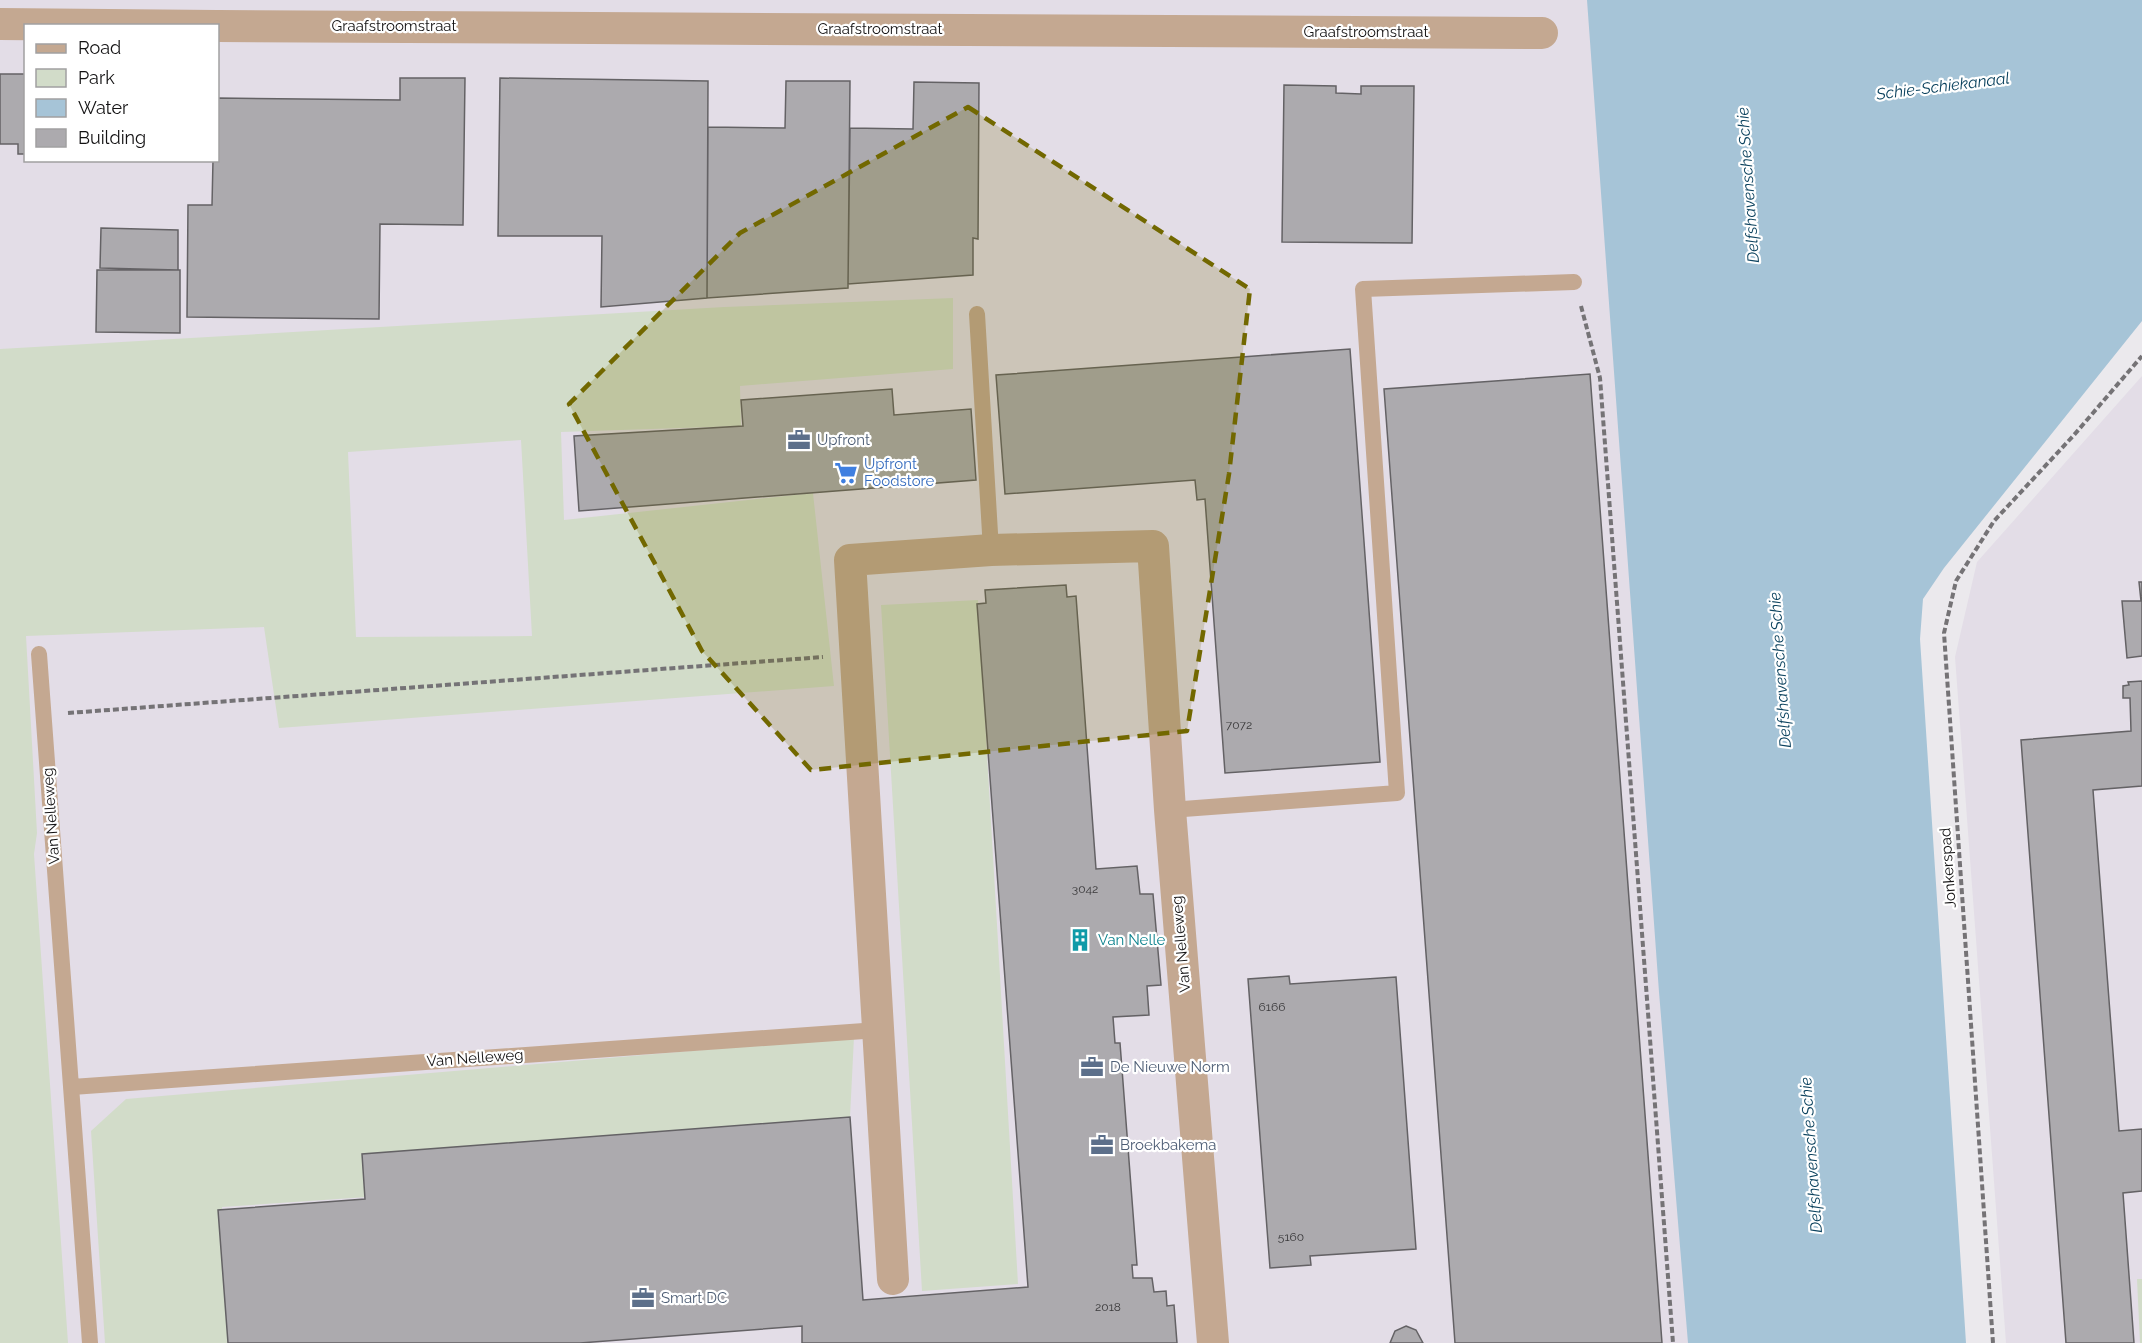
<svg xmlns="http://www.w3.org/2000/svg" width="2142" height="1343" font-family="Raleway,sans-serif">
<rect width="100%" height="100%" fill="#ebe9ed"/>
<path fill="#e3dde7" fill-rule="evenodd" d="M0,0h1629l105,1343h-1734zM26,26h192v134h-192z
M2142,376v967h-136l-51,-686 22,-95z"/>
<path fill="#d2dcc9" fill-rule="evenodd" d="M953,298v71l-213,17 1,40 -180,6 3,88 249,-27 21,193 -555,42 -15,-101 -238,9 11,197 -3,21 34,489h-68v-994l724,-42zM521,440l11,196 -176,1 -8,-185z
M978,600l40,684 -96,7 -41,-686z
M854,1037l-4,80 -486,38 3,42 -145,10 8,136h-125l-14,-212 35,-32z
M2137,1279h5v64h-2z"/>
<path fill="#a6c4d7" d="M1587,0h555v321l-198,247 -21,31 -3,40 46,704h-278l-29,-351z"/>
<path fill="#acaaae" stroke="#646265" stroke-width="1.5" d="M0,74h26v80h-8v-10h-18z
M400,78h65l-2,147 -83,-1 -1,95 -192,-2 1,-112h24l1,-45h5v-62l182,2z
M500,78l208,3 -1,217 -106,9 1,-71h-104z
M786,81h64l-2,207 -141,10 1,-171 77,1z
M914,82l65,1 -1,156 -5,-1v37l-125,9 2,-156 63,1z
M1284,85l52,1v7l25,1v-8h53l-2,157 -130,-1z
M101,228l77,2v40l-78,-2z
M97,270h83v63l-84,-1z
M1350,349l30,413 -155,11 -20,-274 -8,1 -2,-20 -190,14 -9,-119z
M1590,374l72,969h-207l-71,-954z
M892,389l2,26 77,-6 5,71 -397,31 -5,-75 169,-10 -2,-26z
M2139,582h3v74l-15,2 -5,-57h19z
M1066,585l1,12 9,-1 20,273 41,-3 3,28h13l8,91 -14,1 2,29 -36,2 2,26h5l17,222h-5l1,13h19l2,14 12,-1 1,15 7,-1 3,38h-375v-17l-222,17h-352l-10,-133 147,-11 -3,-45 488,-37 13,183 165,-13 -51,-683 9,-1 -1,-13z
M2142,681v105l-49,4 26,341 23,-2v62l-19,2 11,150h-68l-45,-603 110,-9 -1,-33h-7v-12l6,-1 -1,-3z
M1289,976l1,8 106,-7 20,272 -106,7 1,9 -41,3 -22,-289z
M1406,1326l10,4 7,13h-33l5,-12z"/>
<g fill="none" stroke-linecap="round" stroke-linejoin="round">
<path stroke="#757376" stroke-width="4" stroke-dasharray="6 3" stroke-linecap="butt" d="M1581,306l19,72 73,965
M68,713l755,-56
M1993,1343l-49,-710 12,-52 38,-60 80,-86 68,-79"/>
<path stroke="#c4a891" stroke-width="16" d="M977,314l14,236
M39,654l51,689
M1170,810l227,-17 -34,-504 211,-7
M72,1087l806,-57"/>
<path stroke="#c4a891" stroke-width="32" d="M0,24l216,2
M218,26l1324,7
M893,1279l-43,-719 141,-10 162,-4 17,264 43,533"/>
</g>
<path fill="#726800" fill-opacity="0.2" stroke="#726800" stroke-width="4.5" stroke-dasharray="12 8" stroke-linejoin="round" d="M968,107l282,182 -21,185 -42,257 -376,39 -109,-119 -133,-247 171,-171z"/>
<defs>
<g id="office-bare" transform="scale(1.8)"><path d="M-6-3h4V-5.5h4V-3h4V5H-6ZM-1-4.5V-3h2v-1.5ZM-6 0V1H6V0Z" fill="#5c6f8a" stroke="#fff" stroke-width="2.5" paint-order="stroke"/></g>
<g id="supermarket-bare" transform="scale(1.8)"><path d="M-6-5.5h2.5l.6 2H6L4.5 2H-2.5L-4.4-4H-6ZM-1.5 3.2a1.3 1.3 0 1 0 .1 0ZM3 3.2a1.3 1.3 0 1 0 .1 0Z" fill="#3f7fe0" stroke="#fff" stroke-width="2.5" paint-order="stroke"/></g>
<g id="building-bare" transform="scale(1.8)"><path d="M-4-6H4V6H1V3H-1V6H-4ZM-2.5-4.3h1.7v1.8h-1.7ZM.8-4.3h1.7v1.8H.8ZM-2.5-1h1.7V.8h-1.7ZM.8-1h1.7V.8H.8Z" fill="#0f9aa8" stroke="#fff" stroke-width="2.5" paint-order="stroke"/></g>
</defs>
<g fill-rule="evenodd">
<use href="#office-bare" x="799" y="440"/>
<use href="#supermarket-bare" x="846" y="473"/>
<use href="#building-bare" x="1080" y="940"/>
<use href="#office-bare" x="1092" y="1067"/>
<use href="#office-bare" x="1102" y="1145"/>
<use href="#office-bare" x="643" y="1298"/>
</g>
<g text-anchor="middle" dominant-baseline="central" stroke-width="4.5" stroke-linejoin="round" paint-order="stroke">
<g font-size="12" fill="#39383a">
<text x="1239" y="725">7072</text>
<text x="1085" y="889">3042</text>
<text x="1272" y="1007">6166</text>
<text x="1291" y="1237">5160</text>
<text x="1108" y="1307">2018</text>
</g>
<g font-size="15" fill="#131213" stroke="#fff">
<text x="394" y="26">Graafstroomstraat</text>
<text x="880" y="29">Graafstroomstraat</text>
<text x="1366" y="32">Graafstroomstraat</text>
<text transform="translate(51 816) rotate(-94)">Van Nelleweg</text>
<text transform="translate(1948 868) rotate(-94)">Jonkerspad</text>
<text transform="translate(1181 944) rotate(-95)">Van Nelleweg</text>
<text transform="translate(475 1058) rotate(-4)">Van Nelleweg</text>
</g>
<g font-size="15" fill="#4e5e75" stroke="#fff" text-anchor="start">
<text x="817" y="440">Upfront</text>
<text x="1110" y="1067">De Nieuwe Norm</text>
<text x="1120" y="1145">Broekbakema</text>
<text x="661" y="1298">Smart DC</text>
</g>
<g font-size="15" fill="#366cbe" stroke="#fff" text-anchor="start">
<text x="864" y="464">Upfront<tspan x="864" dy="17">Foodstore</tspan></text>
</g>
<g font-size="15" fill="#0d838f" stroke="#fff" text-anchor="start">
<text x="1098" y="940">Van Nelle</text>
</g>
<g font-size="16" font-style="italic" fill="#0b425e" stroke="#fff">
<text transform="translate(1943 86) rotate(-7)">Schie-Schiekanaal</text>
<text transform="translate(1748 185) rotate(-94)">Delfshavensche Schie</text>
<text transform="translate(1780 670) rotate(-94)">Delfshavensche Schie</text>
<text transform="translate(1811 1155) rotate(-94)">Delfshavensche Schie</text>
</g>
</g>
<rect x="24" y="24" width="195" height="138" fill="#ffffff" stroke="#a1a0a1" stroke-width="1.5"/>
<rect x="36" y="44" width="30" height="9" fill="#c4a891" stroke="#a1a0a1" stroke-width="1.5"/>
<text x="78" y="54" font-size="18" fill="#131213">Road</text>
<rect x="36" y="69" width="30" height="18" fill="#d2dcc9" stroke="#a1a0a1" stroke-width="1.5"/>
<text x="78" y="84" font-size="18" fill="#131213">Park</text>
<rect x="36" y="99" width="30" height="18" fill="#a6c4d7" stroke="#a1a0a1" stroke-width="1.5"/>
<text x="78" y="114" font-size="18" fill="#131213">Water</text>
<rect x="36" y="129" width="30" height="18" fill="#acaaae" stroke="#a1a0a1" stroke-width="1.5"/>
<text x="78" y="144" font-size="18" fill="#131213">Building</text>
</svg>
